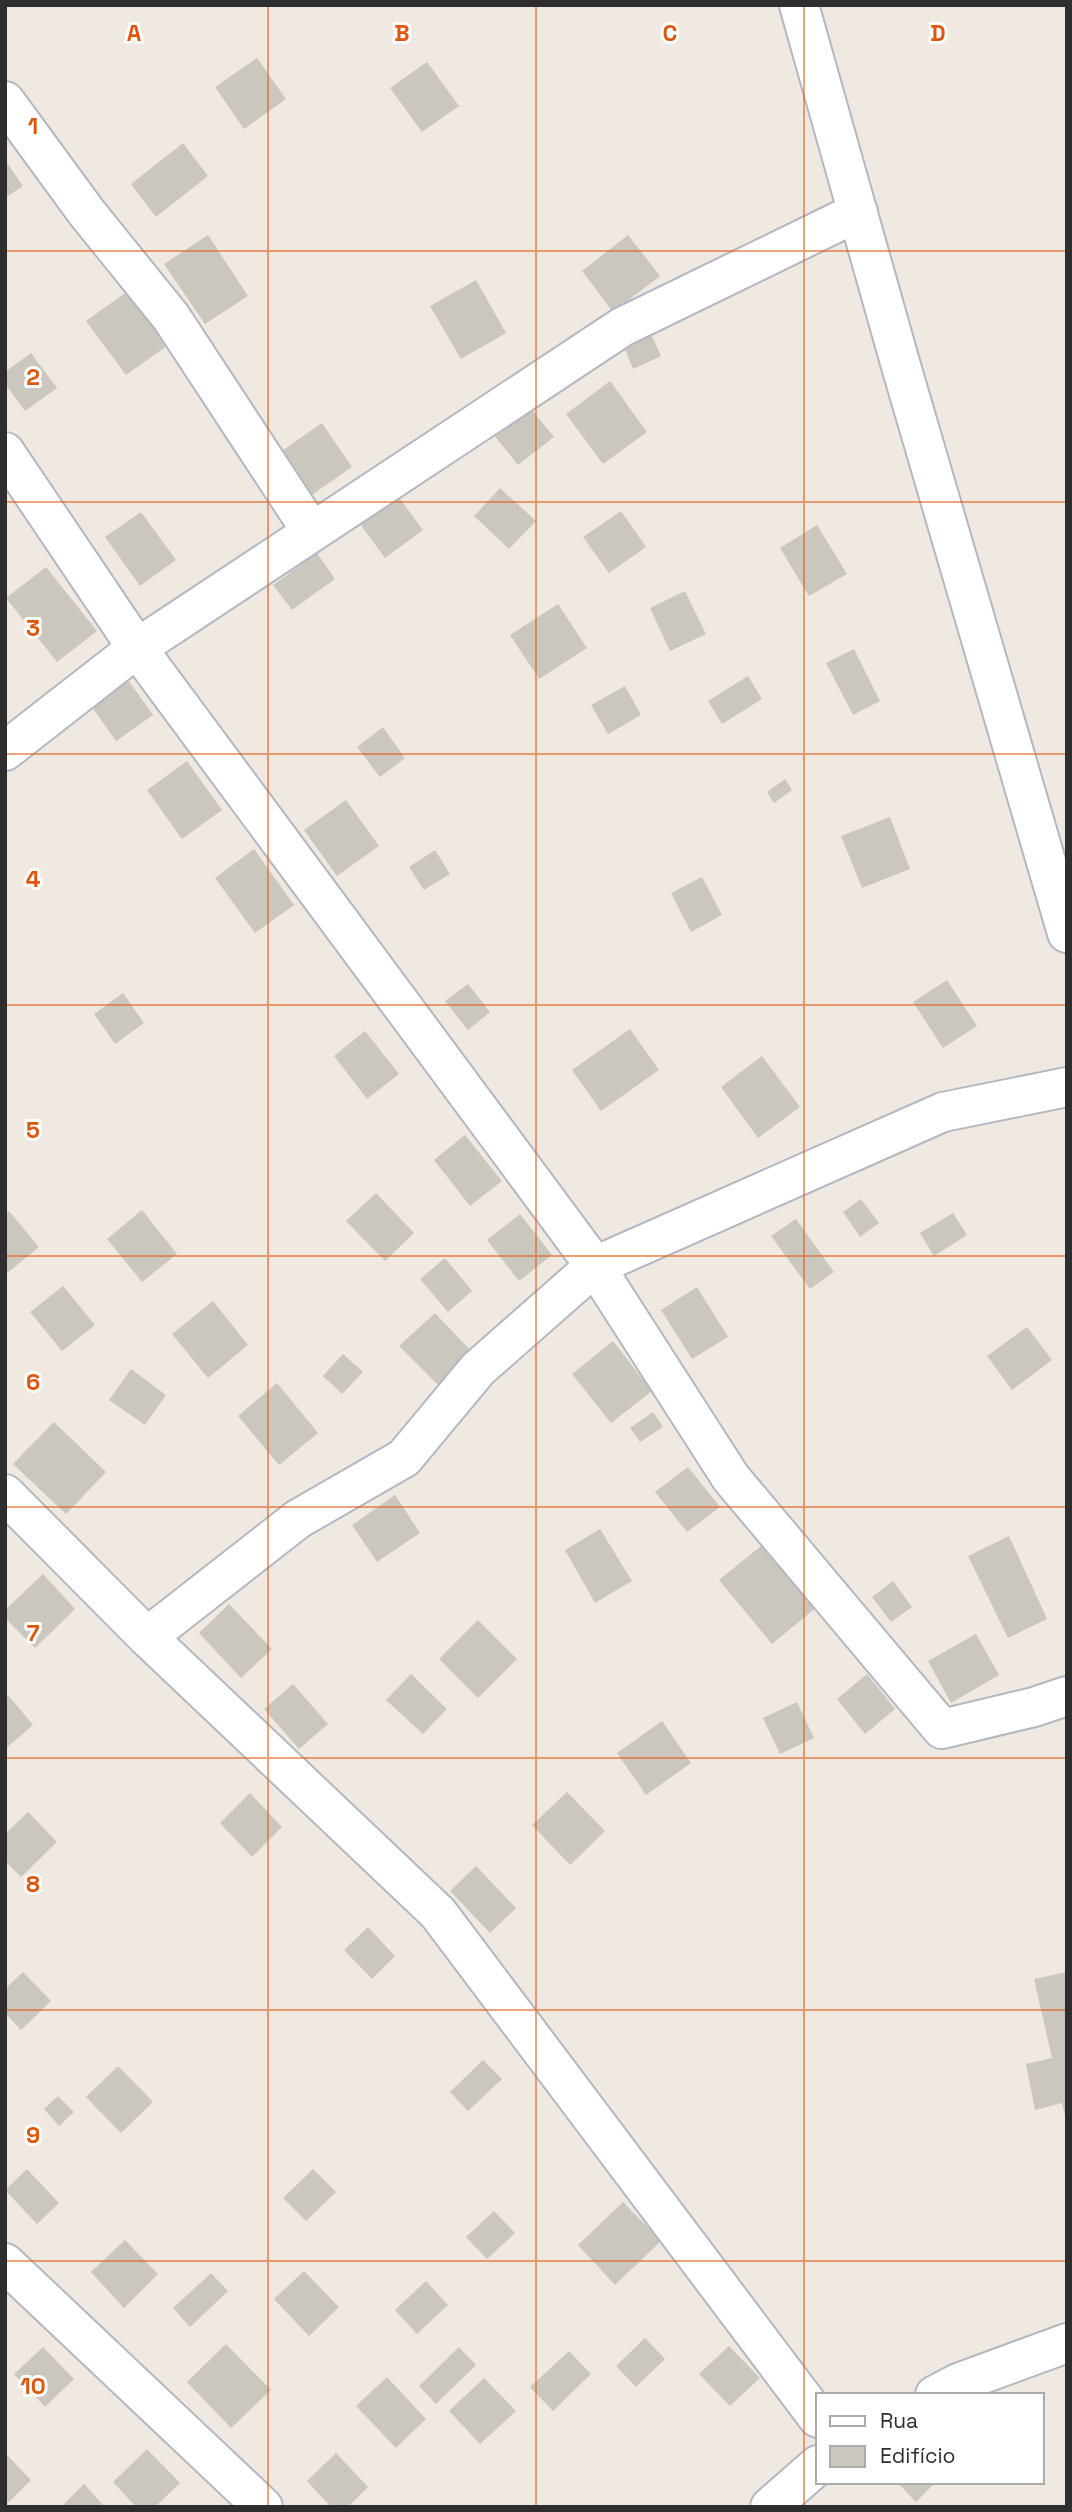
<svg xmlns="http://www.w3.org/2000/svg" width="1072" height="2512" font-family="'Space Grotesk',sans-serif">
<rect width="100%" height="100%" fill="#efe9e1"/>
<path fill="#cbc7bf" d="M257,58l29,41 -42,30 -29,-42z
M427,62l32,44 -37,26 -32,-44z
M183,143l25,33 -52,41 -25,-33z
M5,160l18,26 -18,12z
M208,235l40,61 -43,28 -41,-60z
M628,235l32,41 -47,36 -31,-41z
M476,280l30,53 -45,26 -31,-53z
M128,291l40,54 -42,30 -40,-54z
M645,321l16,35 -28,13 -15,-36z
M31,353l26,35 -32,23 -20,-27v-12z
M610,381l37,51 -44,32 -37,-50z
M525,401l29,36 -36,28 -29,-36z
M322,423l30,44 -46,32 -30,-44z
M392,488l31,42 -38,28 -31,-42z
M500,488l36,33 -27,28 -35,-33z
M621,511l25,36 -37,26 -26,-36z
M141,512l35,48 -36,26 -35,-49z
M817,525l30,49 -38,22 -29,-48z
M317,553l18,26 -43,31 -19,-25z
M46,567l51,64 -40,31 -51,-64z
M685,591l21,43 -36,17 -20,-43z
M558,604l29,44 -48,31 -29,-44z
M854,649l26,52 -27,14 -27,-52z
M121,670l32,45 -37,26 -32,-45z
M748,676l14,23 -40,25 -14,-23z
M625,686l16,29 -33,19 -17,-29z
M383,727l22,31 -25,19 -23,-30z
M187,761l35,49 -40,29 -35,-49z
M785,779l7,11 -18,13 -7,-11z
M346,800l33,46 -42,30 -33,-46z
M890,817l20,52 -48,19 -21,-52z
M254,849l40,56 -39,28 -40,-55z
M435,850l15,24 -26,16 -15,-23z
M702,877l20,38 -31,17 -20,-39z
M947,980l30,46 -34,22 -30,-46z
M468,984l22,28 -22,18 -23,-29z
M123,993l21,30 -29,21 -21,-30z
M630,1029l29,41 -58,41 -29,-41z
M365,1031l34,43 -32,25 -33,-43z
M762,1056l38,51 -42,31 -37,-51z
M465,1135l37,46 -32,25 -36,-46z
M376,1193l38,40 -29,28 -39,-40z
M861,1199l18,24 -19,14 -17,-25z
M142,1210l35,44 -35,28 -35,-43z
M9,1211l30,36 -33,27 -1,-59z
M953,1213l14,22 -33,21 -14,-23z
M520,1214l32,41 -33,26 -32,-41z
M796,1219l38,53 -24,17 -39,-53z
M445,1258l27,33 -24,21 -28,-33z
M63,1286l32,39 -33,26 -32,-39z
M697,1287l31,50 -36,22 -31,-49z
M213,1301l35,44 -40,33 -36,-44z
M435,1313l37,39 -34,33 -39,-39z
M1027,1327l25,33 -40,30 -25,-34z
M613,1341l39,50 -41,32 -39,-49z
M343,1354l20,18 -21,22 -19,-18z
M131,1369l35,26 -21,30 -36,-25z
M277,1383l41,50 -39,32 -41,-49z
M653,1412l10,15 -23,15 -10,-14z
M54,1422l52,50 -40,42 -53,-50z
M688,1467l32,40 -33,25 -32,-40z
M395,1495l25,38 -43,29 -25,-37z
M600,1529l32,52 -37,22 -30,-53z
M1009,1536l38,83 -39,19 -40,-82z
M766,1542l52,64 -46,38 -53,-64z
M43,1574l32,35 -40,39 -30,-30v-8z
M893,1581l19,26 -21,15 -19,-25z
M229,1604l43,45 -31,29 -42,-45z
M478,1620l39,39 -39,39 -39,-39z
M976,1634l23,41 -48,28 -23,-42z
M411,1674l36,35 -24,25 -37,-34z
M867,1674l28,35 -30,25 -28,-35z
M293,1684l35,40 -29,25 -35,-40z
M9,1696l24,29 -28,24v-51z
M797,1702l17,36 -34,16 -17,-36z
M662,1721l29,42 -45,32 -29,-42z
M567,1792l38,39 -35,34 -38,-40z
M250,1793l32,34 -30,30 -32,-34z
M28,1812l29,30 -36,35 -16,-16v-27z
M476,1866l40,42 -26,25 -40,-42z
M368,1927l27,29 -23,23 -28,-29z
M23,1972l28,29 -30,29 -16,-17v-24z
M1067,1972v148h-1l-4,-17 -27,7 -9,-46 26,-6 -18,-79z
M483,2060l19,19 -34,32 -18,-19z
M118,2066l35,36 -32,31 -35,-36z
M58,2096l16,16 -15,14 -15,-17z
M27,2169l32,34 -22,21 -32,-34z
M313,2169l23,23 -30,29 -23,-23z
M623,2202l38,39 -46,44 -37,-40z
M494,2211l21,22 -28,26 -21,-22z
M125,2240l33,34 -34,34 -33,-36z
M304,2271l35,36 -30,29 -35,-37z
M211,2273l17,18 -38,36 -17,-19z
M426,2281l22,24 -31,29 -22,-24z
M645,2338l20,21 -29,28 -20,-21z
M226,2344l45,46 -40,38 -44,-46z
M729,2346l31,32 -30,28 -31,-32z
M43,2347l31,32 -29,28 -31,-33z
M459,2347l17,18 -40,39 -17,-18z
M569,2351l22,23 -38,37 -23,-24z
M387,2377l39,42 -30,29 -40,-42z
M484,2378l32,33 -36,33 -31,-33z
M147,2449l33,34 -25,24h-19l-23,-25z
M5,2453l26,27 -23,23 -3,-3z
M336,2453l32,34 -20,20h-17l-24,-26z
M897,2482h39l-20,20z
M84,2484l21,23h-44z"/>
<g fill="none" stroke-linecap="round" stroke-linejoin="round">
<g stroke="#b4b7c1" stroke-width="42">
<path id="street" d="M5,101l82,112 84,104 141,215
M5,452l132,196 458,618 136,212 211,251 92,-22 33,-11
M5,751l132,-103 485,-321 236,-115
M5,1494l142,143 291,276 380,505
M147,1637l151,-118 106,-61 74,-89 117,-103 348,-154 124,-25
M5,2263l258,244
M935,2395l23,-12 109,-40
M770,2507l48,-42"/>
</g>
<g stroke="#b4b7c1" stroke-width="42">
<path id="secondary" d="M799,5l102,361 166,567"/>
</g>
<use href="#street" stroke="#fff" stroke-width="38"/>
<use href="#secondary" stroke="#fff" stroke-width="38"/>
</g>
<path fill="none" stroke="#df570e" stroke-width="2" stroke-opacity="0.55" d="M268,5v2502M536,5v2502M804,5v2502M5,251h1062M5,502h1062M5,754h1062M5,1005h1062M5,1256h1062M5,1507h1062M5,1758h1062M5,2010h1062M5,2261h1062"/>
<g font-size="23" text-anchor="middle" font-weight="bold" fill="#df570e" stroke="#fff" stroke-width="6" stroke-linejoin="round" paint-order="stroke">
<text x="134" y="41">A</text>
<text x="402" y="41">B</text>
<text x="670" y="41">C</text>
<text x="938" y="41">D</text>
<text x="33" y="134">1</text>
<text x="33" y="385">2</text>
<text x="33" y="636">3</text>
<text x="33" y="887">4</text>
<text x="33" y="1138">5</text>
<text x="33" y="1390">6</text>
<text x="33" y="1641">7</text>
<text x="33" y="1892">8</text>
<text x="33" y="2143">9</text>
<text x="33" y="2394">10</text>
</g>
<rect width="1072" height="2512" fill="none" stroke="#2e2e2e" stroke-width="14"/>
<rect x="816" y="2393" width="228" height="91" fill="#ffffff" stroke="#ababab" stroke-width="2"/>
<rect x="830" y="2416" width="35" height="10" fill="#ffffff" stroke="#ababab" stroke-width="2"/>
<text x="880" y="2428" font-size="21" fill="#2e2e2e">Rua</text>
<rect x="830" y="2446" width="35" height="21" fill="#cbc7bf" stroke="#ababab" stroke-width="2"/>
<text x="880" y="2463" font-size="21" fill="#2e2e2e">Edifício</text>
</svg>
